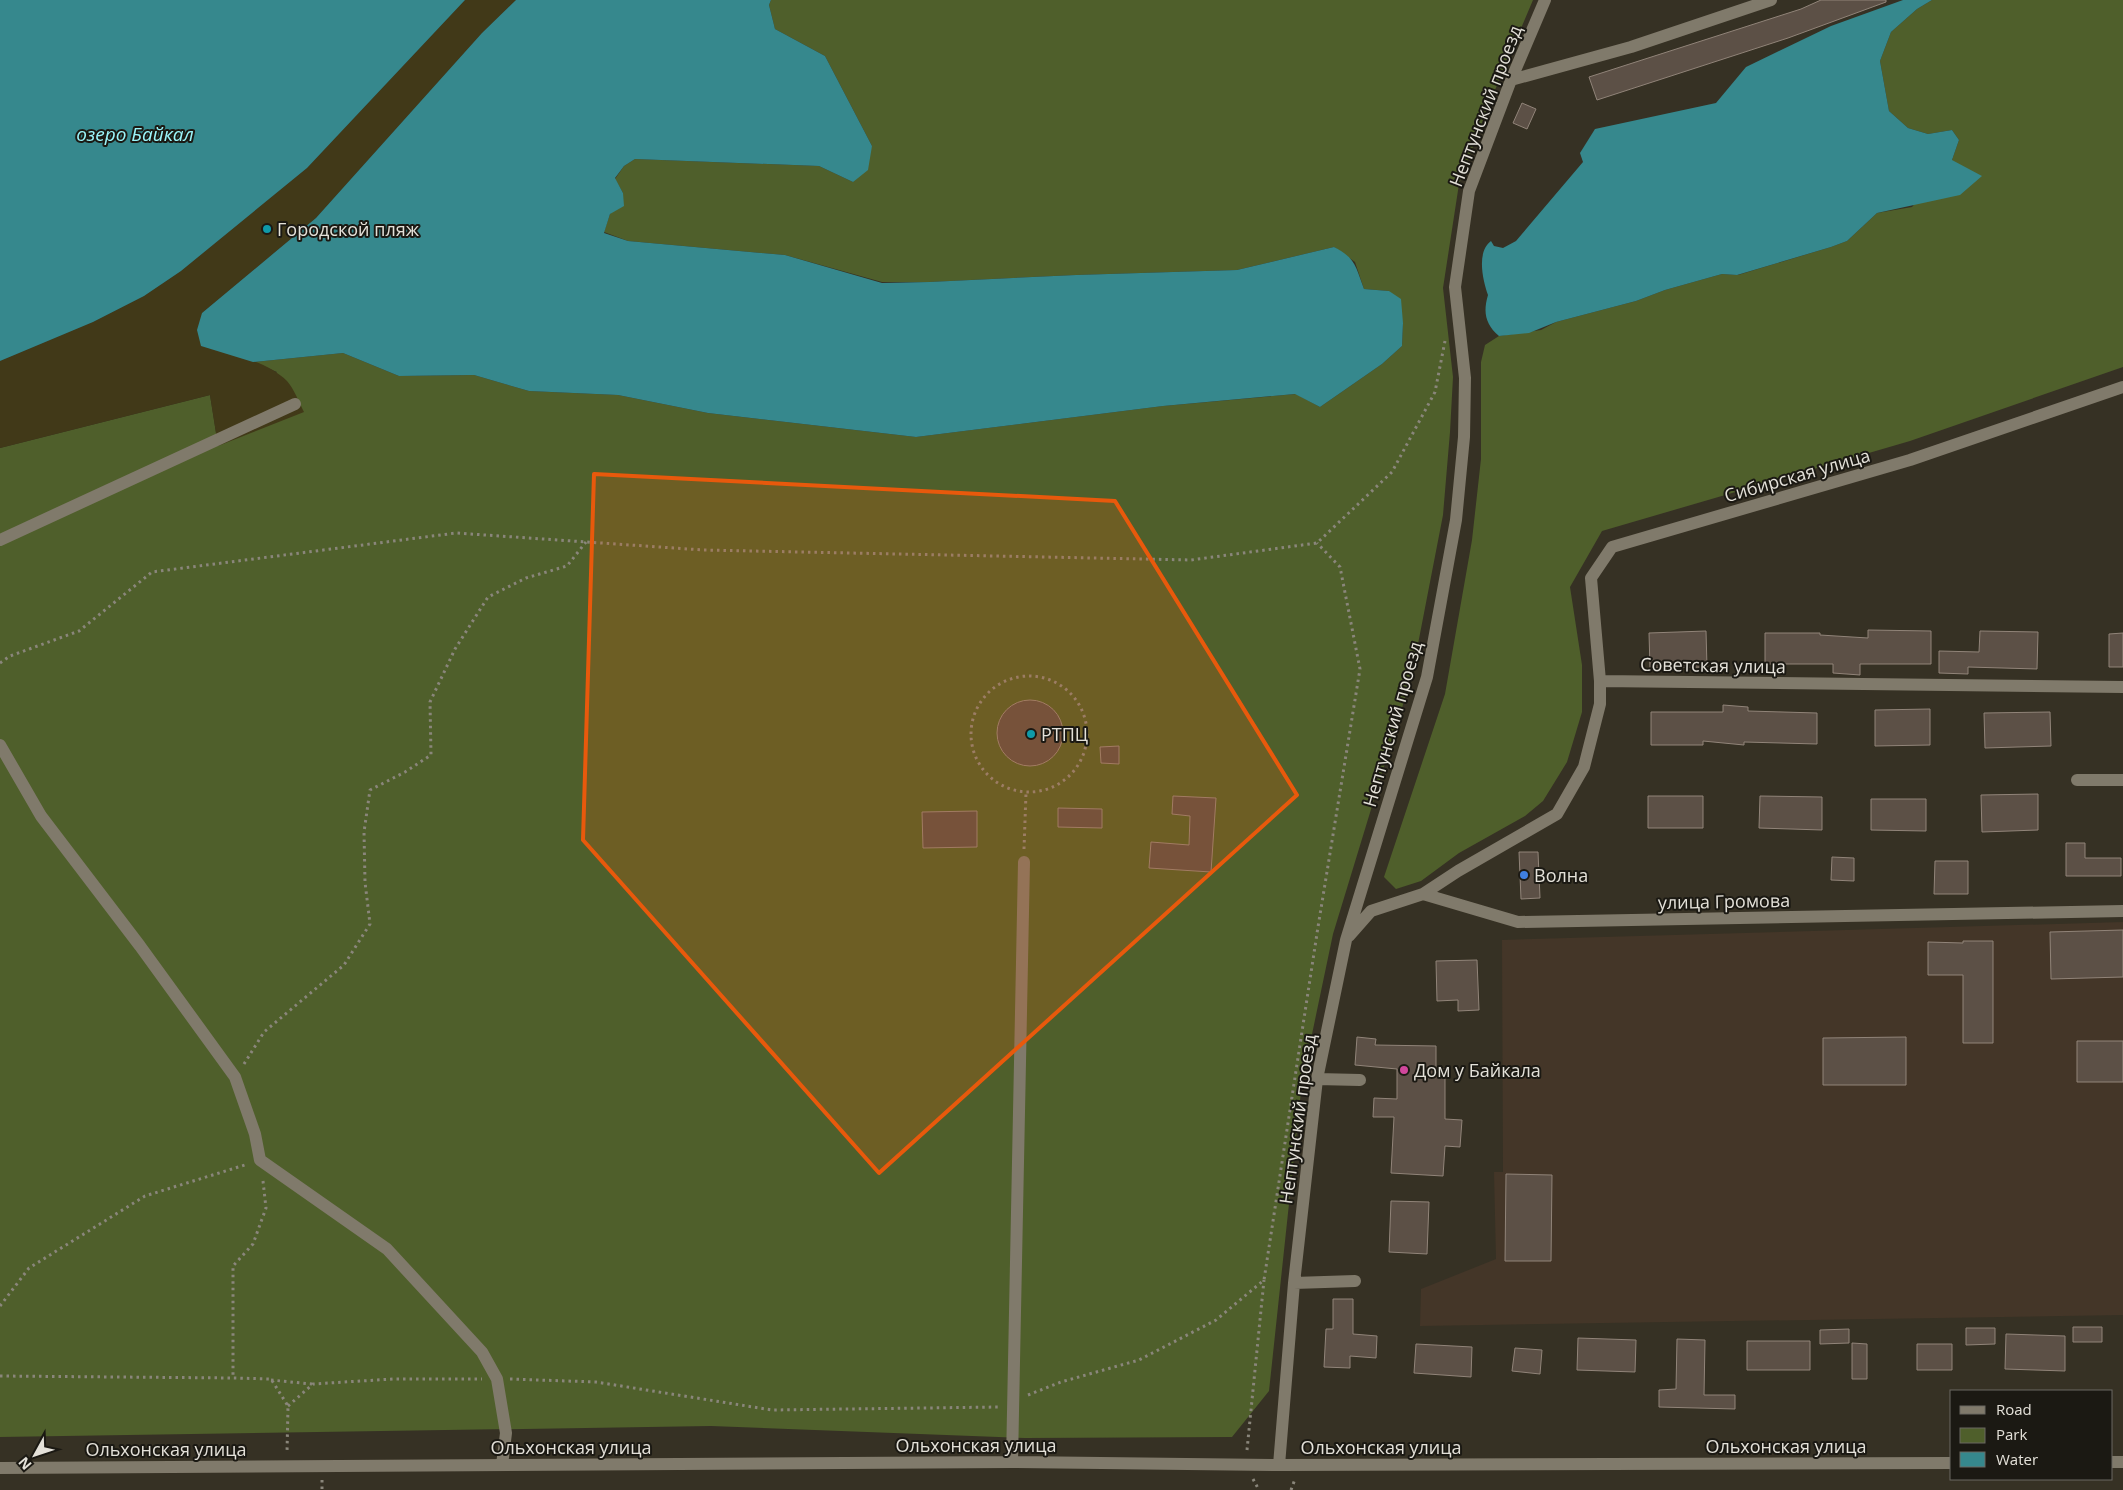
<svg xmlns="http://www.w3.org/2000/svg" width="2123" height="1490" font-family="'Open Sans',sans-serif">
<rect width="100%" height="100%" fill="#363124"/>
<path fill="#443628" d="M2123,922v393l-703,11 1,-37 75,-30 -2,-87h9l-1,-232z"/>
<path fill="#4f5f2b" d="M771,0h762l-46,109 -28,75 -16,104 10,89 -3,55 -7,83 -31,160 -79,259 -31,148 -33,309 -37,46 -207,1 -314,-12 -711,11v-989l210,-53 8,50 59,-73 -24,-10 90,-9 56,23 75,-1 55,16 89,4 90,18 208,24 247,-31 133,-12 24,13 62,-43 20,-18 1,-23 -14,-32 -25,-2 -9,-27 -21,-15 -97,23 -161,5 -147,7h-47l-97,-27 -157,-14 -24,-9 6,-18 13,-21 -8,-14 9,-13 11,-7 184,7 34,16 19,-36 -47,-90 -50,-27 -6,-24z
M1932,0h191v367l-213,74 -308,90 -32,56 12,78v47l-15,50 -24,39 -18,15 -66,37 -38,28 -25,8 -12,-12 61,-183 27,-154 9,-81v-97l4,-17 14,-9 42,-6 15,-8 80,-21 29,-11 57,-16 16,1 93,-28 16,-6 30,-28 35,-6 40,-47 7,-20 -7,-10 -24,4 -20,-6 -19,-17 -9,-50 11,-29 26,-23z"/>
<path fill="#413918" d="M465,0h51l-34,33 -166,185 -114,95 -1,33c28,8 65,14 86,35 7,8 12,21 17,31l-86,34 -8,-51 -210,53v-87l93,-39 51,-26 37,-25 126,-103z"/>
<path fill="#36888d" d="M0,0h465l-158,168 -126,103 -37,25 -51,26 -93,39z
M516,0h255l-2,5 6,24 50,27 47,90 -4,24 -15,12 -34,-16 -184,-7 -11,7 -9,12 8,15 1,13 -14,8 -6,19 24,8 157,14 97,28 47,-1 147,-7 161,-5 97,-23c22,11 22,21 30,42l25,2 12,8 2,24 -1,23 -20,18 -62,43 -25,-13 -132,12 -247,31 -208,-24 -90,-18 -89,-4 -55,-16 -75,1 -56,-23 -90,9 -52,-16 -4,-16 5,-17 114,-95 166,-185z
M1903,0h29l-15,9 -26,23 -11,29 9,50 19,17 20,6 24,-4 7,10 -7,20 30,16 -22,19 -83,18 -30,28 -16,6 -94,28 -15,-1 -57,16 -29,11 -80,21 -27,11 -30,3c-14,-12 -16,-24 -11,-41 -5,-14 -12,-43 3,-54l3,5 9,2 13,-7 67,-79 -3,-9 15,-24 121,-26 30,-36 85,-41z"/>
<path fill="#5c5046" stroke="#918479" d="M1821,0h65v2l-98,36 -191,62 -8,-23 212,-68z
M1522,103l14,6 -9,20 -14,-6z
M1868,630l63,1v33h-71v11l-27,-2v-9h-68v-31h55v2l48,3z
M1706,631l1,36 -57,1 -1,-35z
M1980,631l58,1 -1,37 -69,-2v7l-29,-1v-22l40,1z
M2123,633v34h-14v-33z
M997 733a33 33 0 1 1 66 0a33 33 0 1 1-66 0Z
M1723,705l25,2v4l69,2v31l-73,-2v3l-41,-4v4h-52v-33h72z
M1930,709v36l-55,1v-36z
M2050,712l1,34 -66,2 -1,-35z
M1119,746v18l-18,-1 -1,-16z
M2038,794v36l-56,2 -1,-37z
M1173,796l43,2 -5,74 -62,-4 2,-26 38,3 1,-29 -18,-2z
M1648,796h55v32h-55z
M1760,796l62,1v33l-63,-2z
M1871,799h55v32l-55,-1z
M1058,808l44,1v19l-44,-1z
M977,811v36l-54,1 -1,-36z
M2066,843h19v15h36v18h-55z
M1519,852h19l2,46 -19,1z
M1832,857l22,1v23l-23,-1z
M1935,861h33v33h-34z
M2123,930v47l-72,2 -1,-47z
M1963,941h30v102h-30v-68h-35v-33l35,1z
M1477,960l2,50 -21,1v-11l-21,1 -1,-40z
M1357,1037l19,2 -1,6 61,1v23h9v50l17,1 -2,27 -15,-1 -2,30 -52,-3 3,-56h-21l1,-19 23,1v-30l-42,-4z
M1906,1037v48h-83v-47z
M2077,1041h46v41h-46z
M1506,1174l46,1 -1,86h-46z
M1391,1201l38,1 -2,52 -38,-2z
M1333,1299h20v35l24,2 -1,22 -26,-2v12l-26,-1 2,-38h7z
M2073,1327h29v15h-29z
M1966,1328h29v16l-29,1z
M1849,1329v14l-29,1v-14z
M2006,1334l59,2v35l-60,-2z
M1578,1338l58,2 -1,32 -58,-2z
M1677,1339l28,1 -1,55h31v14l-76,-2v-17l17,-1z
M1747,1341h63v29h-63z
M1852,1343l15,1v35h-15z
M1416,1344l56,3 -1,30 -57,-4z
M1917,1344h35v26h-35z
M1515,1348l27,2 -2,24 -28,-3z"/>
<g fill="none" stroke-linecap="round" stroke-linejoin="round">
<path stroke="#8a867b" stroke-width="3" stroke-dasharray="2.5 4" stroke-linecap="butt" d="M0,663l10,-7 69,-25 73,-59 304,-39 247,17 488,10 126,-17 75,-71 43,-80 10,-51
M971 734a58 58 0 1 1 116 0a58 58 0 1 1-116 0Z
M1024,849l2,-56
M244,1064l20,-32 80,-67 26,-41 -5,-42 -1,-50 6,-42 35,-18 26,-17 -1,-53 25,-53 33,-52 38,-19 41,-12 19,-24
M263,1181l3,27 -13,36 -20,22v112l38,1 17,27 -1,47
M0,1306l29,-38 116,-72 103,-32
M0,1376l233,2
M510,1379l86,3 176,28 227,-3
M271,1380l41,4
M1028,1395l33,-13 78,-22 77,-40 48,-40 54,-353 42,-258 -20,-102 -23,-24
M288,1406l25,-22 80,-5h89
M1247,1450l17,-170
M1253,1479l6,11
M322,1480v10
M1291,1490l4,-11"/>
<path stroke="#807a6b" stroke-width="12" d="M1511,80l120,-33 140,-47
M0,540l295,-136
M1600,681l-9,-103 21,-31 298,-87 213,-73
M0,745l41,71 99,130 95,131 20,57 5,26 127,89 95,103 15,27 9,54 -4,32
M2077,780h46
M1423,894l35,-23 99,-57 27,-47 16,-63v-23l523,6
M1349,936l22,-25 52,-17 95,28 605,-11
M1317,1079l43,1
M1294,1283l61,-2
M1012,1462l12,-600
M2112,1462h11
M1279,1465l15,-182 23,-204 29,-139 81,-263 29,-157 8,-83 1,-59 -10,-91 14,-96 42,-111 34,-80
M0,1468l1012,-6 267,3 673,-2"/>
</g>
<path fill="#e8590c" fill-opacity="0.2" stroke="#e8590c" stroke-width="4" stroke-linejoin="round" d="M594,474l521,27 182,294 -418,378 -296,-333z"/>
<g fill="#0f9aa8" stroke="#1b1913" stroke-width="2">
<circle cx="267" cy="229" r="5"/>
<circle cx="1031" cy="734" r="5"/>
</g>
<circle fill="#3f7fe0" stroke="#1b1913" stroke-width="2" cx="1524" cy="875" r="5"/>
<circle fill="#d1479c" stroke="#1b1913" stroke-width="2" cx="1404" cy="1070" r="5"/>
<g text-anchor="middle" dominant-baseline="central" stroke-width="4" stroke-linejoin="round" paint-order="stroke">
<g font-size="18" fill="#e4e1d9" stroke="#1b1913">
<text transform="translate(1485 106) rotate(-69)">Нептунский проезд</text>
<text transform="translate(1797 475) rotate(-16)">Сибирская улица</text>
<text transform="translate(1713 665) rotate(1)">Советская улица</text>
<text transform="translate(1392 724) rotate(-74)">Нептунский проезд</text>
<text transform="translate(1724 901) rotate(-1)">улица Громова</text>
<text transform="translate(1297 1119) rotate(-82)">Нептунский проезд</text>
<text x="976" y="1445">Ольхонская улица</text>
<text x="1786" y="1446">Ольхонская улица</text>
<text x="571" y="1447">Ольхонская улица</text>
<text x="1381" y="1447">Ольхонская улица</text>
<text x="166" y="1449">Ольхонская улица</text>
</g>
<g font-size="18" fill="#e4e1d9" stroke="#1b1913" text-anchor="start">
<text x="277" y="229">Городской пляж</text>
<text x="1041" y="734">РТПЦ</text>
<text x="1534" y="875">Волна</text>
<text x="1414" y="1070">Дом у Байкала</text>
</g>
<g font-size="19" font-style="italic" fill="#9bf5fa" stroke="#1b1913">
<text x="135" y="134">озеро Байкал</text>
</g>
</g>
<rect x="1950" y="1390" width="162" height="90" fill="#1b1913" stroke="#6b6962"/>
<rect x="1960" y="1406" width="25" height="8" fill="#807a6b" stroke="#6b6962"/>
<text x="1996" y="1415" font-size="15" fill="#e4e1d9">Road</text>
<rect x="1960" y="1428" width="25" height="15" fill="#4f5f2b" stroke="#6b6962"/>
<text x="1996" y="1440" font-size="15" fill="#e4e1d9">Park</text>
<rect x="1960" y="1452" width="25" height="15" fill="#36888d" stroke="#6b6962"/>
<text x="1996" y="1465" font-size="15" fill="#e4e1d9">Water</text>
<g transform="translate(35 1455) rotate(230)" stroke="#1b1913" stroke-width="4" paint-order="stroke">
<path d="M0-4L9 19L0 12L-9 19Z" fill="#e4e1d9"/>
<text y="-8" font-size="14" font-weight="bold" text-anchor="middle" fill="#e4e1d9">N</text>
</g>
</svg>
